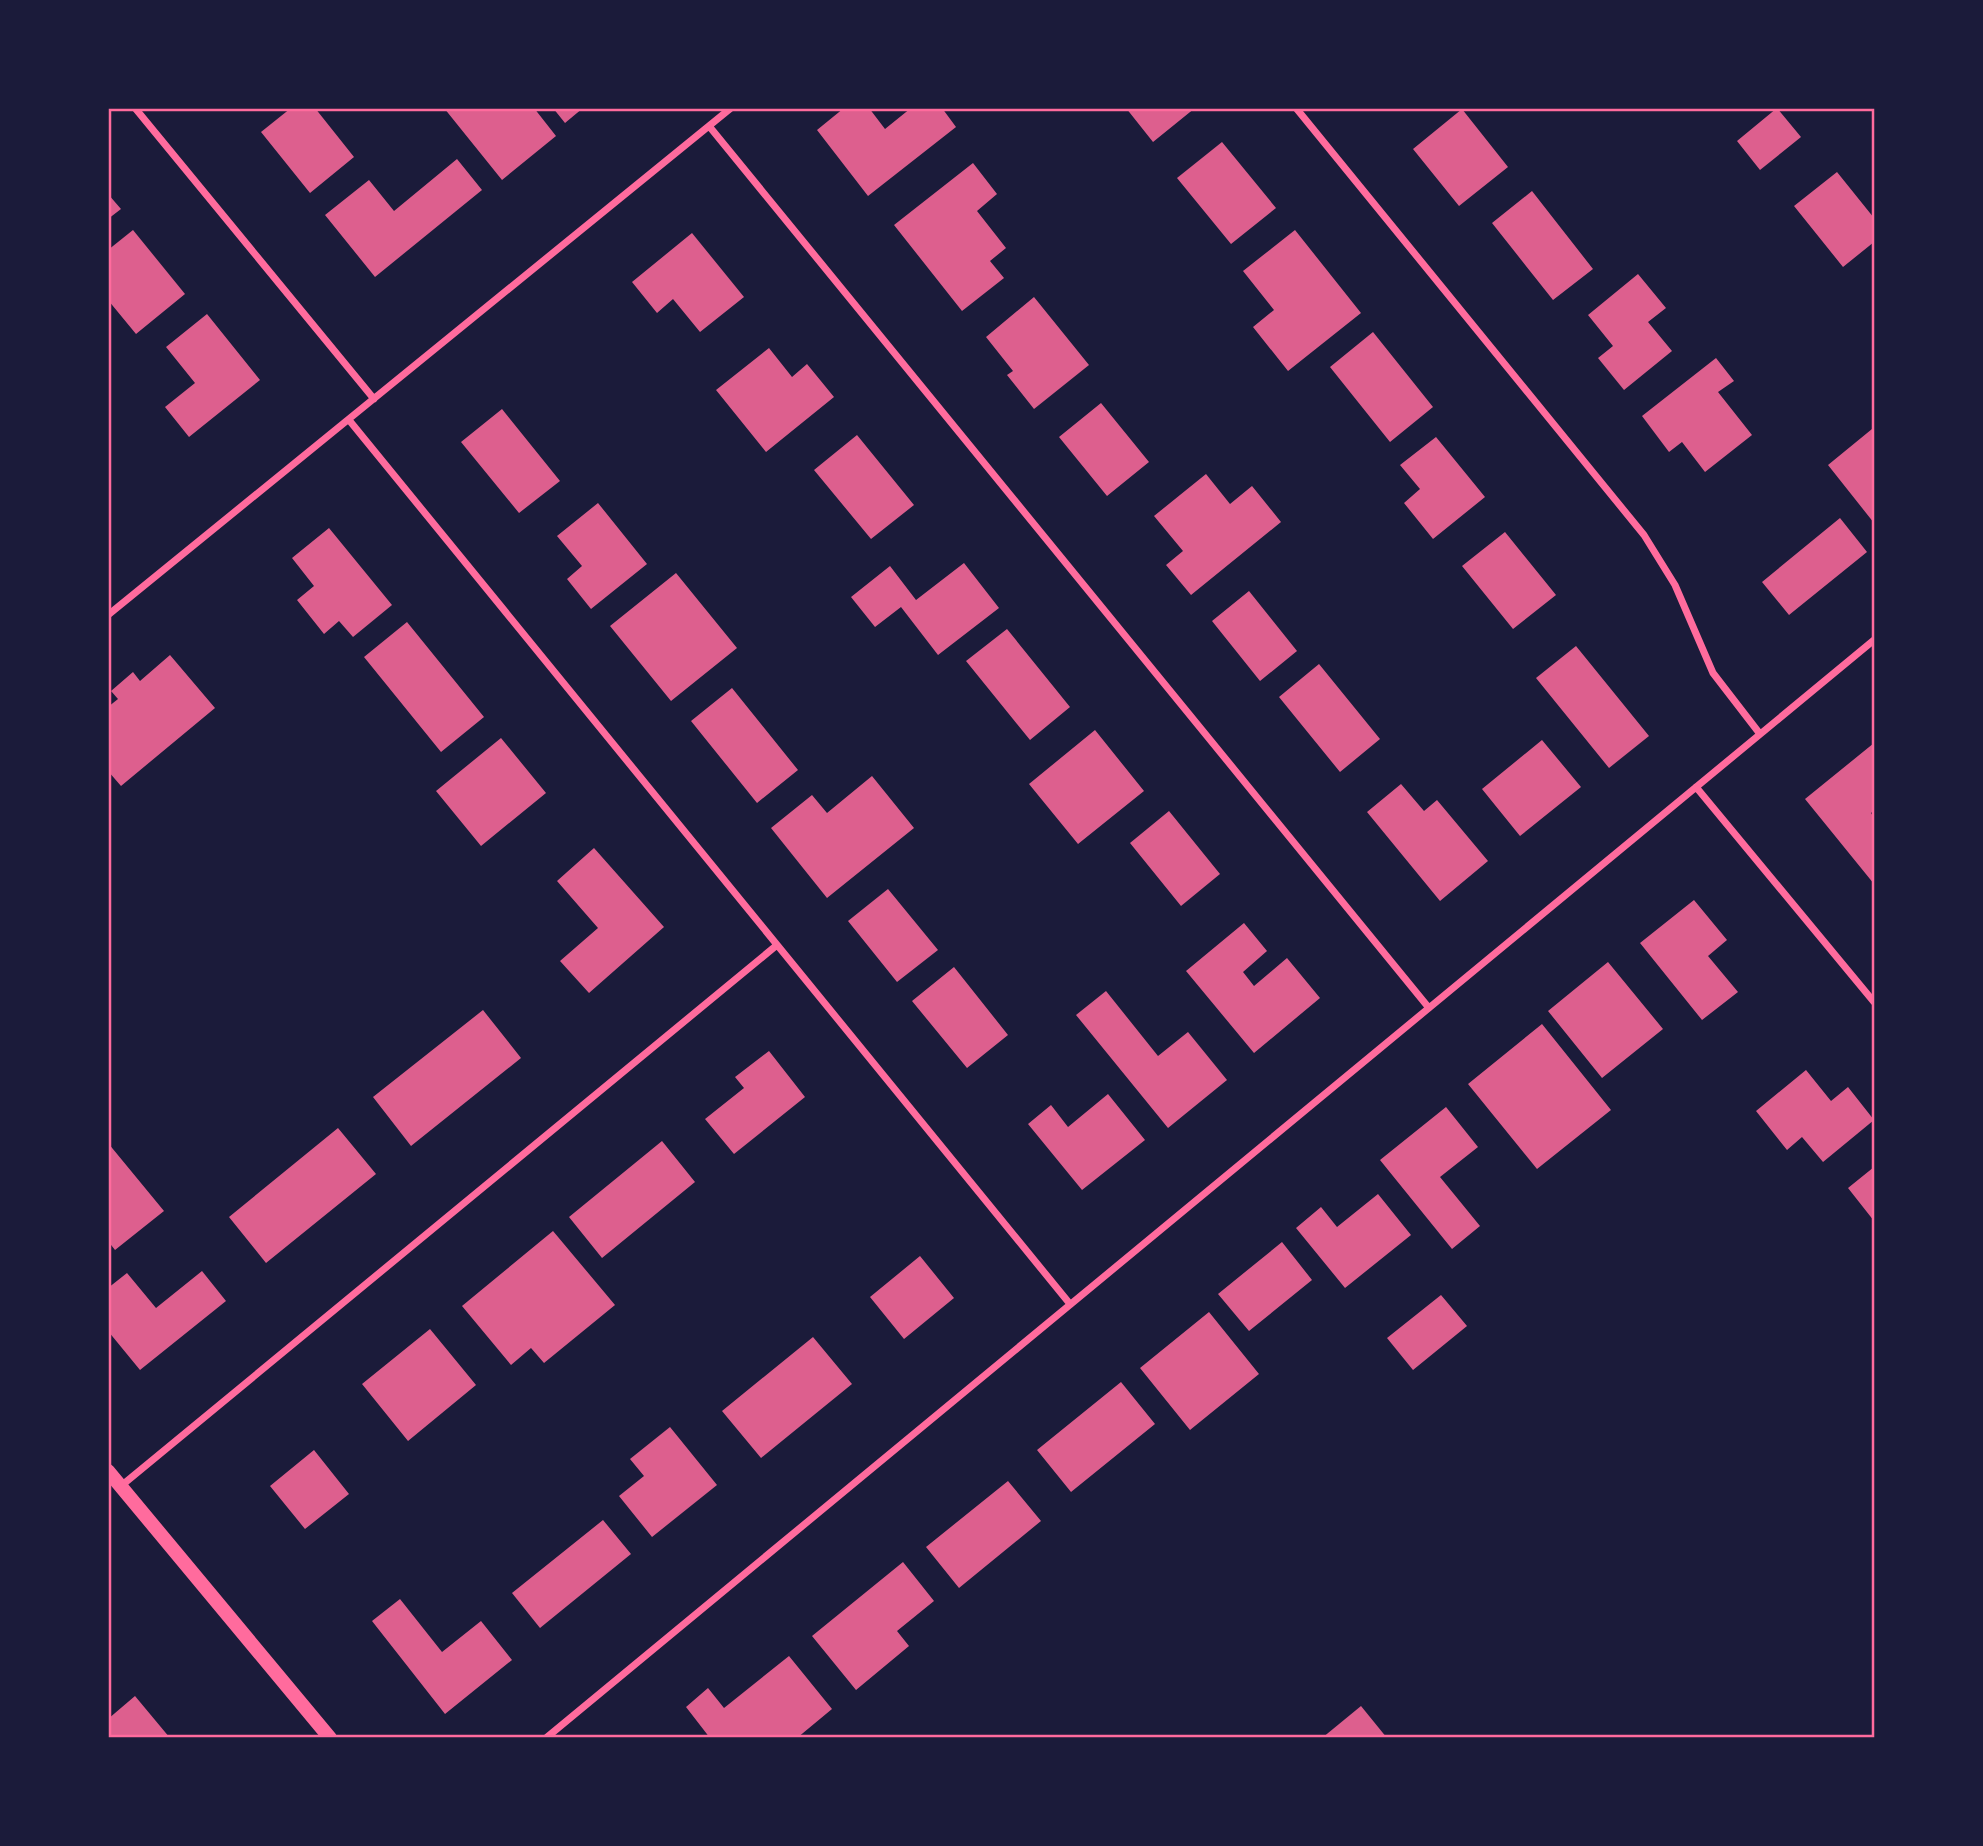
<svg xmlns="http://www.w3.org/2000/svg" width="1983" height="1846" font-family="Commissioner,sans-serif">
<rect width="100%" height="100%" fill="#1b1b3a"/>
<path fill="#dd5f8e" d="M291,108h24l39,49 -44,36 -49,-61z
M444,108h90l22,28 -54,44z
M553,108h30l-18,15z
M844,108h25l16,21 26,-21h31l14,19 -88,69 -51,-66z
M1126,108h69l-42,34z
M1777,108l24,29 -41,33 -23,-29z
M1462,109l46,58 -49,39 -46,-57z
M1222,142l54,66 -45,36 -54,-66z
M457,159l25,31 -107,87 -50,-62 44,-35 25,31z
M973,163l24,31 -20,17 29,37 -16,13 14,17 -42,33 -68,-86z
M1837,172l37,46v24l-31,25 -49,-61z
M1532,191l61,78 -40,31 -61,-77z
M108,194l13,15 -13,10z
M133,230l52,64 -49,40 -28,-34v-50z
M1295,230l66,83 -73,58 -35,-44 21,-17 -31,-39z
M692,233l52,64 -44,35 -27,-33 -16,14 -25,-31z
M1638,274l28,34 -18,14 24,29 -48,39 -26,-32 15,-12 -25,-31z
M1034,297l55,68 -55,44 -27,-34 6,-4 -27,-34z
M207,314l53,66 -71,57 -24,-30 30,-24 -29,-36z
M1373,332l60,75 -43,35 -60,-75z
M769,348l23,29 15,-13 27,33 -68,55 -50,-62z
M1716,358l18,23 -16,11 34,43 -47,37 -23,-30 -13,10 -27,-36z
M1101,403l48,59 -42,34 -48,-59z
M502,409l58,72 -41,32 -58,-71z
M1872,429l2,3v91l-46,-58z
M857,435l57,70 -43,34 -57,-69z
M1436,437l49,60 -52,42 -29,-36 16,-14 -20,-24z
M1206,474l24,30 22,-18 29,36 -90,73 -25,-30 17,-14 -29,-35z
M598,503l49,61 -56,45 -24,-30 15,-13 -25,-30z
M1840,518l27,34 -78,63 -27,-33z
M329,528l63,77 -39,32 -14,-16 -15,13 -27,-34 17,-14 -22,-28z
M1505,532l51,63 -43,34 -51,-63z
M964,563l35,45 -61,47 -37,-48 -26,20 -24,-30 39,-31 26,34z
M676,573l61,75 -66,53 -61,-75z
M1249,591l48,60 -37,30 -48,-60z
M407,622l77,95 -43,35 -77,-95z
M1007,629l63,78 -40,33 -64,-79z
M1576,646l73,90 -40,32 -73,-90z
M170,655l45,53 -94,78 -13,-15v-64l10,-8 -7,-8 22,-19 7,9z
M1319,664l61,75 -40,33 -61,-75z
M732,688l66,82 -41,33 -66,-82z
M1095,730l49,61 -66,53 -49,-60z
M501,738l45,55 -65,53 -45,-55z
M1542,740l39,47 -61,49 -38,-47z
M1874,743v67l-3,3 3,5v66l-69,-85z
M872,776l42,52 -87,70 -56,-70 41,-33 15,18z
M1401,784l23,27 13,-11 51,61 -48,40 -73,-89z
M1169,811l51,63 -39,32 -51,-63z
M594,848l70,79 -75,66 -29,-32 38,-33 -41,-47z
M888,889l50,61 -41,32 -49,-61z
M1694,900l33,40 -19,16 30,36 -36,28 -62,-77z
M1244,923l23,28 -24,21 11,14 33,-28 33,40 -66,55 -68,-82z
M1608,962l55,67 -61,49 -54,-67z
M954,967l54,68 -41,33 -55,-67z
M1106,991l52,65 30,-24 39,48 -59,48 -92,-113z
M483,1010l38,48 -110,88 -38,-49z
M1542,1024l69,86 -74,59 -69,-85z
M769,1051l36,46 -71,57 -29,-35 39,-31 -9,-11z
M1806,1070l25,31 17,-14 26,33 -51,42 -21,-25 -15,13 -31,-39z
M1108,1094l37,46 -63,50 -54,-66 23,-19 17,22z
M1446,1107l32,40 -38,30 40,49 -28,23 -72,-89z
M338,1128l38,46 -110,89 -37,-46z
M662,1141l33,41 -93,76 -33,-41z
M108,1143l56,68 -49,39 -7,-9z
M1874,1167v54l-26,-33z
M1378,1194l33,41 -66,53 -49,-60 25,-21 16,20z
M553,1231l62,74 -71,58 -13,-15 -20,17 -49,-59z
M1282,1242l30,38 -63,51 -31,-37z
M920,1256l34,42 -50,41 -34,-42z
M202,1271l24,30 -86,69 -32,-39v-43l19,-15 29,35z
M1441,1295l26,31 -54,44 -26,-32z
M1209,1312l50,62 -69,56 -50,-62z
M430,1329l46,56 -68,56 -46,-57z
M813,1337l39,47 -91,74 -39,-47z
M1121,1382l34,42 -84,68 -34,-42z
M670,1427l47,58 -65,52 -33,-41 25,-20 -14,-17z
M314,1450l35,44 -44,35 -35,-43z
M1008,1481l33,40 -82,67 -33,-41z
M603,1520l28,34 -91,74 -28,-35z
M903,1562l31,39 -37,30 12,15 -53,44 -44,-54z
M400,1599l42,53 39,-31 31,39 -67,54 -73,-93z
M789,1656l43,53 -35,29h-87l-24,-31 22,-19 16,20z
M135,1696l35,42h-62v-19z
M1361,1706l26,32h-65z"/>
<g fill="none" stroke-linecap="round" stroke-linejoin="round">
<path stroke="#ff6b9d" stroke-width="7" d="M135,108l239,291
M1296,108l348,427 31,50 38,88 47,61
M709,126l720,882
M349,420l721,884
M108,615l623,-507
M1696,787l178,215
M121,1486l656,-541
M546,1738l1328,-1098"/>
<path stroke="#ff6b9d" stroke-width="14" d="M108,1471l222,267"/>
</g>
<rect width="1983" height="1846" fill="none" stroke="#1b1b3a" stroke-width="220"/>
<rect x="110" y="110" width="1763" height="1626" fill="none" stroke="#ff6b9d" stroke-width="2.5"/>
</svg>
